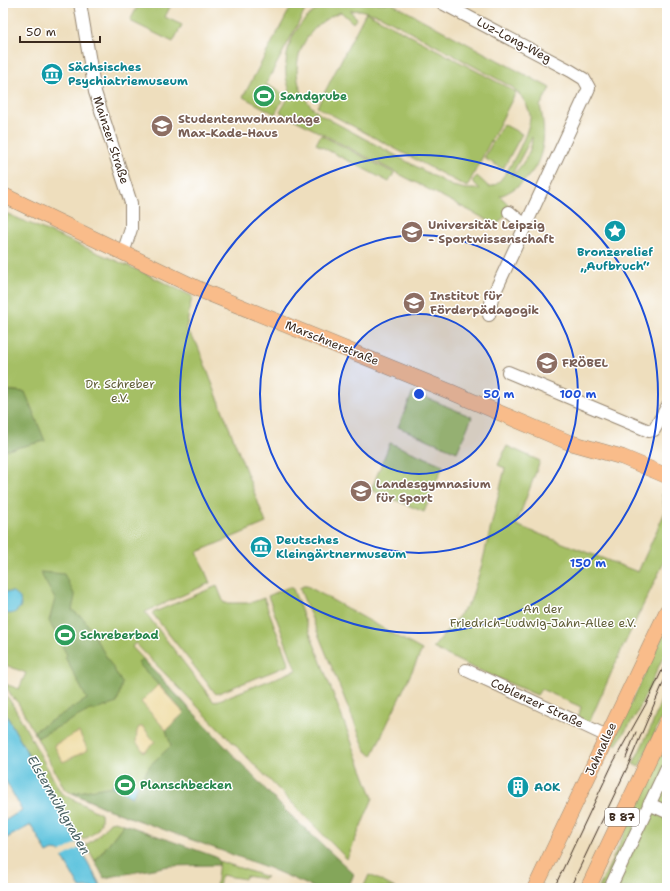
<svg xmlns="http://www.w3.org/2000/svg" width="670" height="891" font-family="'Shantell Sans',sans-serif">
<rect width="100%" height="100%" fill="#fff"/>
<filter id="ink" filterUnits="userSpaceOnUse"><feTurbulence type="fractalNoise" baseFrequency=".025" numOctaves="2"/><feDisplacementMap in="SourceGraphic" scale="8" xChannelSelector="R" yChannelSelector="G"/><feConvolveMatrix kernelMatrix="1 2 1 2 8 2 1 2 1" color-interpolation-filters="sRGB"/></filter>
<filter id="wash" filterUnits="userSpaceOnUse"><feTurbulence type="fractalNoise" baseFrequency=".012" numOctaves="4" result="noise"/><feDisplacementMap in="SourceGraphic" scale="16" xChannelSelector="R" yChannelSelector="G"/><feGaussianBlur stdDeviation="0.9" result="paint"/><feColorMatrix in="noise" values="0 0 0 0 0 0 0 0 0 0 0 0 0 0 0 0 0 1.4 0 .05"/><feComposite in="paint" operator="in"/></filter>
<g filter="url(#wash)">
<rect width="100%" height="100%" fill="#eedebd"/>
<path fill="#a5bf65" stroke="#707442" fill-rule="evenodd" d="M139,3h33l-7,14 17,8 -9,17 -43,-21z
M293,3h16l-43,81 19,11 -10,19 -32,-17z
M328,3h63l159,85 -10,18c10,39 0,74 -40,90l12,12 -15,17 -217,-113c3,-5 7,-11 9,-17 2,-5 -3,-14 -3,-20 -2,-33 13,-58 42,-72zM360,10l21,6 131,71c8,7 16,17 18,28 2,12 -20,55 -29,64 -3,5 -7,7 -12,8l-12,-11 -5,5 8,8h-14l-14,-3 -131,-71c-41,-30 -26,-87 20,-103l12,11 4,-5 -7,-7zM532,137c1,13 -10,30 -21,39z
M366,12l150,80 -49,95 -150,-80z
M503,124l19,10 -19,35 -19,-11z
M321,135l73,38 -5,9 -73,-38z
M3,212l137,59 52,25 -6,33 11,15 69,179 -69,29 13,31 -65,29 69,90 82,-32 -28,-74 21,-9 4,2 80,209 -26,61 -212,-216 -3,4 96,103 -118,60 -45,-20 -49,-91h-3l-8,-15 14,5 7,-16 -23,-9v-213l12,-4 10,-55 -22,-2z
M413,392l59,25 -15,35 -59,-25z
M390,443l53,22 -19,47 -53,-22z
M507,446l33,15 -24,64 122,47 27,-60 -3,-18 5,3v59l-46,95 -32,72 -11,-5 3,-11 -40,-18 -4,6 -72,-31 -32,-16 37,-46 11,-34 24,-100 -7,-3z
M217,586l7,17h26l14,-5 25,67 -73,29 -64,-81z
M303,586h4l115,64 -50,106 -6,-5 -65,-159 -1,-4z
M667,627v22l-31,66 -20,30 -4,-1z
M667,684v22l-28,61 -6,-3 19,-39z
M3,690l11,17 47,86 40,21c2,13 -7,20 -18,26l-3,-5 -6,3 -71,-129z
M667,742v146h-68z
M115,821l9,3 -29,37 -9,-16 11,-8 13,-15z
M219,861l48,16 -3,2 -18,-3 -1,3 -24,-4 -2,13h-3z
M369,875l3,1 23,12h-32z"/>
<path fill="#84a65a" stroke="#60683c" d="M3,390l22,2 20,49 -42,10z
M40,572l24,2 11,22 -3,14 12,9 38,64 -5,20 -22,7h-5l-53,28 -3,-7 53,-32 -22,-42 2,-2 -18,-34 6,-22z
M143,659l142,151 69,64 -6,14h-33l-46,-20 -159,-58 -37,-17 39,-7 20,11 18,-32 21,-19 -5,-16 18,-17 -46,-50z
M124,824l92,33 3,4v4l-50,1 -65,12 -9,-17z"/>
<path fill="#eeda9e" stroke="#94825e" d="M158,685l26,28 -18,17 -25,-28z
M139,727h4l12,15 -11,10 -8,-10 1,-11z
M79,732l9,18 -25,12 -9,-17z"/>
<path fill="#60c4de" stroke="#4e777e" d="M3,586l3,6h7l7,6 1,8c-5,7 -10,10 -18,6z
M3,709l95,172 3,7h-21l-21,-37 -6,-1 -6,3 -16,-28 -28,15v-18l19,-12 -19,-34z
M118,774l20,11 -6,12 -20,-11z"/>
<path fill="#eedebd" d="M78,842l3,5 -20,11 -2,-5z"/>
</g>
<g filter="url(#ink)">
<g fill="none" stroke-linecap="round" stroke-linejoin="round">
<g stroke="#94846e" stroke-width="14">
<path id="minor" d="M80,3l15,89 36,111v26l-8,24
M442,3l129,68 13,8 5,9 -97,210 -3,17
M509,212l16,13
M508,372l141,59 5,-1 13,-23
M466,670l141,66
M649,804l18,8
M610,888l57,-121"/>
</g>
<g stroke="#94846e" stroke-width="16">
<path id="major" d="M3,195l202,97 246,100 117,50 54,15 45,19
M535,888l132,-277
M588,888l79,-167"/>
</g>
<use href="#minor" stroke="#fff" stroke-width="12"/>
<use href="#major" stroke="#f9bc8a" stroke-width="15"/>
<path stroke="#3b2a1e" stroke-width="1" d="M626,758l10,-26
M554,888l60,-127 32,-57 21,-44
M570,888l57,-120 40,-94"/>
</g>
</g>
<circle cx="419" cy="394" r="80" fill="#1d4ed8" fill-opacity=".12"/>
<g fill="none" stroke="#1d4ed8" stroke-width="2">
<circle cx="419" cy="394" r="80"/>
<circle cx="419" cy="394" r="159"/>
<circle cx="419" cy="394" r="239"/>
</g>
<defs>
<g id="museum-disc" transform="scale(1.15)"><circle r="9.5" fill="#0f9aa8" stroke="#fff"/><path d="M0-6L6-3V-2H-6V-3ZM-5-1h2V3h-2ZM-1-1h2V3h-2ZM3-1h2V3H3ZM-6 4H6V6H-6Z" fill="#fff"/></g>
<g id="stadium-disc" transform="scale(1.15)"><circle r="9.5" fill="#2e9e5b" stroke="#fff"/><path d="M0-5a6.5 5 0 1 0 0 10a6.5 5 0 1 0 0-10ZM-3.5-1.8h7v3.6h-7Z" fill="#fff"/></g>
<g id="university-disc" transform="scale(1.15)"><circle r="9.5" fill="#8d6e63" stroke="#fff"/><path d="M0-5L7-2L0 1L-7-2ZM-4 1L0 2.5L4 1V4Q0 6-4 4Z" fill="#fff"/></g>
<g id="sight-disc" transform="scale(1.15)"><circle r="9.5" fill="#0f9aa8" stroke="#fff"/><path d="M0-6L1.8-2.2L6-1.7L2.9 1.2L3.7 5.4L0 3.3L-3.7 5.4L-2.9 1.2L-6-1.7L-1.8-2.2Z" fill="#fff"/></g>
<g id="school-disc" transform="scale(1.15)"><circle r="9.5" fill="#8d6e63" stroke="#fff"/><path d="M0-5L7-2L0 1L-7-2ZM-4 1L0 2.5L4 1V4Q0 6-4 4Z" fill="#fff"/></g>
<g id="building-disc" transform="scale(1.15)"><circle r="9.5" fill="#0f9aa8" stroke="#fff"/><path d="M-4-6H4V6H1V3H-1V6H-4ZM-2.5-4.3h1.7v1.8h-1.7ZM.8-4.3h1.7v1.8H.8ZM-2.5-1h1.7V.8h-1.7ZM.8-1h1.7V.8H.8Z" fill="#fff"/></g>
</defs>
<g fill-rule="evenodd">
<use href="#museum-disc" x="52" y="74"/>
<use href="#stadium-disc" x="264" y="96"/>
<use href="#university-disc" x="162" y="126"/>
<use href="#sight-disc" x="615" y="231"/>
<use href="#university-disc" x="412" y="232"/>
<use href="#university-disc" x="414" y="303"/>
<use href="#school-disc" x="547" y="363"/>
<use href="#school-disc" x="361" y="491"/>
<use href="#museum-disc" x="261" y="547"/>
<use href="#stadium-disc" x="65" y="635"/>
<use href="#stadium-disc" x="125" y="785"/>
<use href="#building-disc" x="518" y="787"/>
</g>
<g text-anchor="middle" dominant-baseline="central" stroke-width="3" stroke-linejoin="round" paint-order="stroke">
<rect fill="#fff" stroke="#766a62" stroke-width="1" x="605" y="808" width="34" height="18" rx="3"/>
<g font-size="11" font-weight="bold" fill="#3b2a1e">
<text x="622" y="817">B 87</text>
</g>
<g font-size="12" fill="#3b2a1e" stroke="#fff">
<text transform="translate(514 40) rotate(28)">Luz-Long-Weg</text>
<text transform="translate(111 140) rotate(72)">Mainzer Straße</text>
<text transform="translate(332 343) rotate(22)">Marschnerstraße</text>
<text transform="translate(537 703) rotate(25)">Coblenzer Straße</text>
<text transform="translate(601 749) rotate(-65)">Jahnallee</text>
</g>
<g font-size="12" font-weight="bold" fill="#0d838f" stroke="#fff" text-anchor="start">
<text x="68" y="67">Sächsisches<tspan x="68" dy="14">Psychiatriemuseum</tspan></text>
<text x="615" y="252" text-anchor="middle">Bronzerelief<tspan x="615" dy="14">„Aufbruch“</tspan></text>
<text x="276" y="540">Deutsches<tspan x="276" dy="14">Kleingärtnermuseum</tspan></text>
<text x="534" y="787">AOK</text>
</g>
<g font-size="12" font-weight="bold" fill="#27864d" stroke="#fff" text-anchor="start">
<text x="280" y="96">Sandgrube</text>
<text x="80" y="635">Schreberbad</text>
<text x="140" y="785">Planschbecken</text>
</g>
<g font-size="12" font-weight="bold" fill="#785e54" stroke="#fff" text-anchor="start">
<text x="178" y="119">Studentenwohnanlage<tspan x="178" dy="14">Max-Kade-Haus</tspan></text>
<text x="428" y="225">Universität Leipzig<tspan x="428" dy="14">- Sportwissenschaft</tspan></text>
<text x="430" y="296">Institut für<tspan x="430" dy="14">Förderpädagogik</tspan></text>
<text x="562" y="363">FRÖBEL</text>
<text x="376" y="484">Landesgymnasium<tspan x="376" dy="14">für Sport</tspan></text>
</g>
<g font-size="12" fill="#605e37" stroke="#fff">
<text x="120" y="384">Dr. Schreber<tspan x="120" dy="14">e.V.</tspan></text>
<text x="543" y="609">An der<tspan x="543" dy="14">Friedrich-Ludwig-Jahn-Allee e.V.</tspan></text>
</g>
<g font-size="13" font-style="italic" fill="#486061" stroke="#fff">
<text transform="translate(59 805) rotate(60)">Elstermühlgraben</text>
</g>
</g>
<circle cx="419" cy="394" r="6" fill="#1d4ed8" stroke="#fff" stroke-width="2"/>
<g font-size="12" text-anchor="middle" font-weight="bold" fill="#1d4ed8" stroke="#fff" stroke-width="3" stroke-linejoin="round" paint-order="stroke">
<text x="499" y="398">50 m</text>
<text x="578" y="398">100 m</text>
<text x="588" y="567">150 m</text>
</g>
<rect width="670" height="891" fill="none" stroke="#fff" stroke-width="16"/>
<path d="M20 36v6h80v-6" fill="none" stroke="#3b2a1e" stroke-width="2"/>
<text x="26" y="36" font-size="12" fill="#3b2a1e" stroke="#ffffff" stroke-width="3" paint-order="stroke">50 m</text>
</svg>
